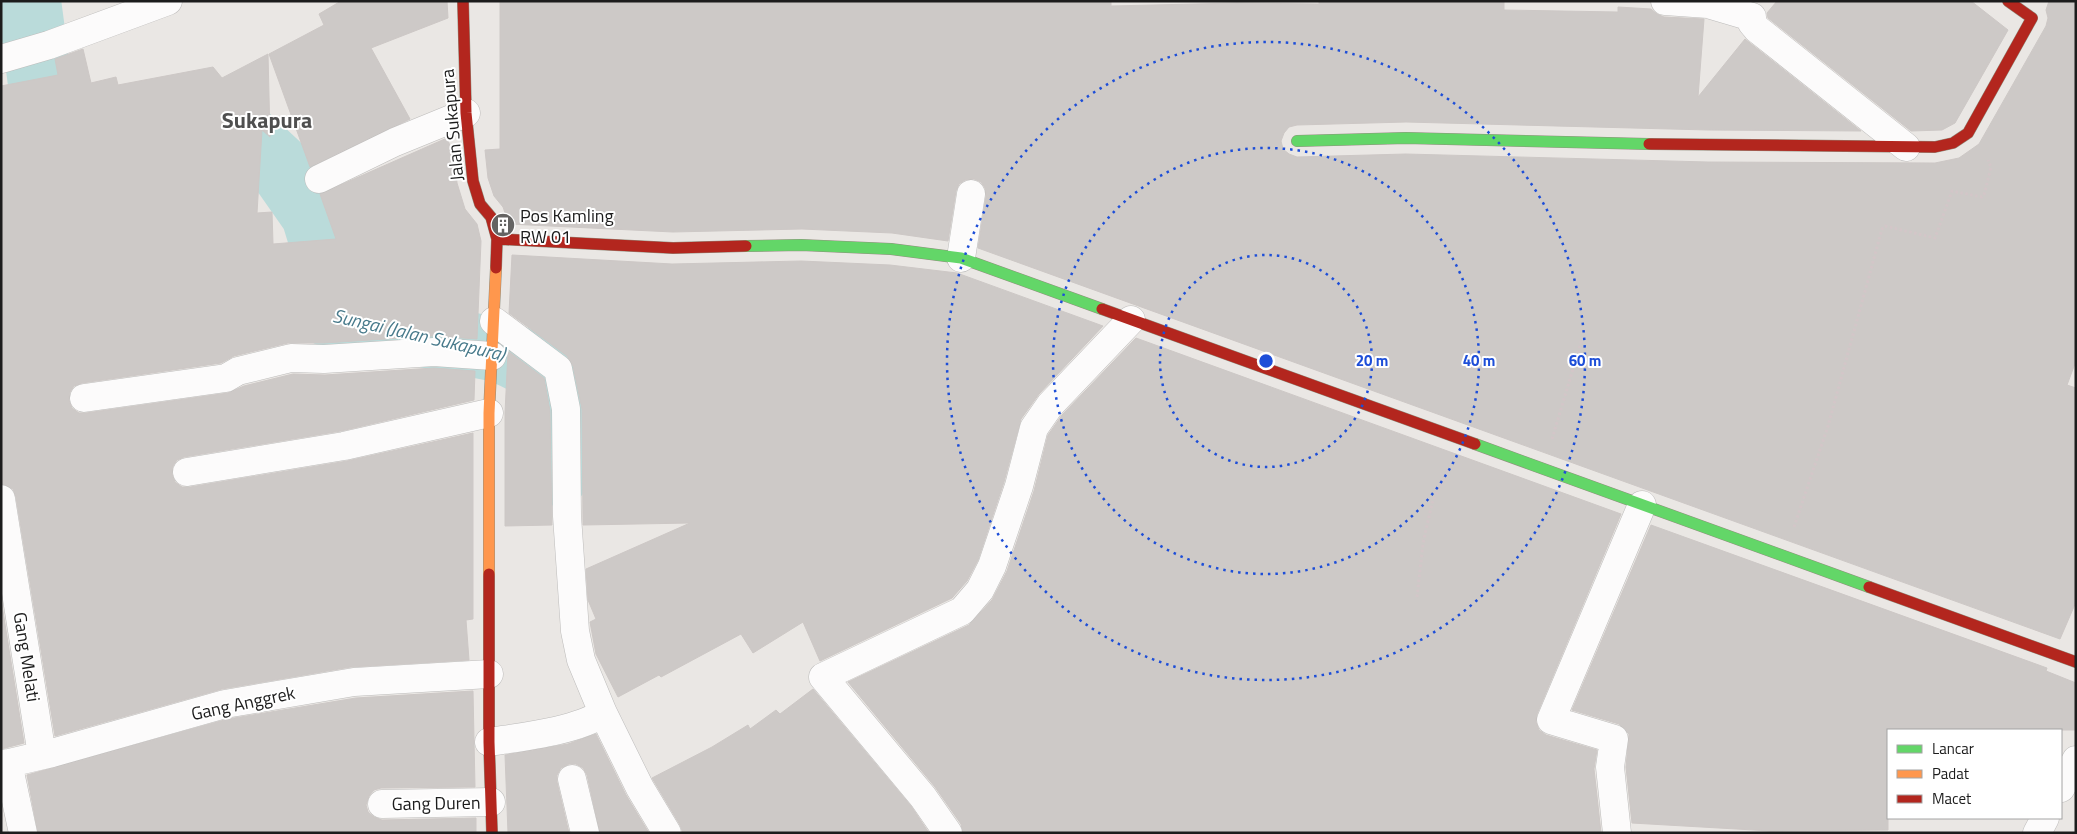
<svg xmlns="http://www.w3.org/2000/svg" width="2077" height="834" font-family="'Titillium Web',sans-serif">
<rect width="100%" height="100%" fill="#eae7e4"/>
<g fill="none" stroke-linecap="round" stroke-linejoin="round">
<path stroke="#badbda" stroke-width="64" d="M29,1l12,90 11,53 9,11 8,1
M179,145l31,-7h39l29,27 35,50 8,26 -5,59 6,10 10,7 166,33c15,6 32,13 44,25 19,22 16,72 16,99"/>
</g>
<path fill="#cdc9c7" stroke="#cdc8c6" d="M341,1h106l1,17 -77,30 39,71 -100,48 -41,-113 55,-29 -5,-11z
M500,1h611v5l126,-3 82,1v-3h185v9l114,2v-5l33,2 6,5 7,3 40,2 -6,78 47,-58 116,92 -153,-1 -302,-8 -109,3 -8,2 -5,6 -3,8 2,8 6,5 8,3 109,-3 302,8 227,1 24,-5 20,-14 67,-118 2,-8 -2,-8 3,-9h27v360l-9,24 9,3v214l-16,37 -1082,-391 8,-52 -1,-8 -4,-6 -7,-3 -9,1 -6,4 -3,7 -8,50 -56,-8 -90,-4 -129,3 -164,-8 -6,-17 -9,-11 -6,-18 -3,-28 15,-1z
M1777,1h194l37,29 -53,93 -13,7 -31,1 -143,-113 -1,-5z
M83,49l8,34 25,-6 2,8 95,-18 9,11 46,-24 2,83 -8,-7 -5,83 15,-1 1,32 63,-5 -16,-45 127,-56 5,13h2l3,32 8,26 12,15 4,17 -4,98 -44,-3 -109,7h-36l-54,13 -13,7 -139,20 -8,3 -4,6 -1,8 3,8 7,5h7l142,-20 16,-7 49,-12 32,1 109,-7 41,3 -1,29 -133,31 -157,26 -7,3 -4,6 -1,8 3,8 7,5h8l157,-26 126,-28v186l-7,1 3,40 -118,7 -129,22 -167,47 -39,-239 -3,-8 -12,-5v-398l57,-11 -3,-16z
M512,255l160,9 129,-3 89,4 67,8 146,53 -64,68 -18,25 -17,63 -26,78 -11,21 -15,17 -132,63 -17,-39 -50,31 -12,-19 -80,43 -2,-2 -41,22 -22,-43 -6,-32 6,-3 -8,-19 -2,-31 104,-46 -107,2 -1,-116 -9,-43 -6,-10 -58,-43z
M1136,338l485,176 -84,200 -1,8 3,8 7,5 51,15 -3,19 7,64h-638l-2,-9 -26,-37 -87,-105 121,-57 23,-25 15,-29 27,-80 14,-56 14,-20z
M508,351l36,27 6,33 2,114 -47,1v-113z
M1651,525l396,143 -1,3 30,12v47h-188v100l-117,1 -139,-8 -6,-56 3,-33 -10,-10 -47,-14z
M1,599l23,144 -23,6z
M813,689l98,117 18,27h-246l-3,-8 -28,-47 60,-31 36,-22 2,4 26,-19 4,4z
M473,691l2,96 -94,1 -7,2 -5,6 -3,9 2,7 6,5 8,3 94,-2v15h-438l-11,-58 201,-56 128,-21z
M596,734l30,61 23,38h-49l-13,-58 -4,-7 -7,-4h-7l-8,4 -4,7v7l12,51h-61l-3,-78 63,-11z"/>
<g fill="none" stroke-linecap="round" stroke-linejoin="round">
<g stroke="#bdbcbb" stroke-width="29">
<path id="street" d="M1665,1l43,3 44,13
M1752,17v6l5,6 149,118
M1,59l48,-14 119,-44
M319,179l76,-37 71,-29
M961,258l10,-64
M494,321l64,48 8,40 1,107 8,115 6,29 22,53 37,75 27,45
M84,398l142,-20 12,-7 53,-13 33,1 110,-7 58,4
M187,472l157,-26 145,-33
M1,499l41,256
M489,742c32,-5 88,-11 114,-29
M8,763l15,70
M1,765l51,-12 173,-49 129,-22 135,-8
M572,779l13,54
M2061,788l15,-28
M382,804l109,-2
M948,833l-25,-36 -100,-120 139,-66 18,-21 12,-24 27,-80 15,-58 16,-23 81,-85
M1617,833l-7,-66 4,-28 -63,-19 91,-215
M2037,833l8,-15"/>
</g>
<g stroke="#928e7e" stroke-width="12">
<path id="fast" d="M1297,141l109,-3 243,6
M746,246l55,-1 90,4 70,9 141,51
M1475,444l394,143"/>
</g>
<g stroke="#928e7e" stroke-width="12">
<path id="slow" d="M489,574v-161l7,-145"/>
</g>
<g stroke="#928e7e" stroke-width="12">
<path id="jam" d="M463,1l3,112 7,68 7,23 11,13 6,22 -1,29
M1649,144l286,3 18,-4 15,-10 64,-115 -24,-17
M497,239l176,9 73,-2
M1102,309l373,135
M489,574v168l3,91
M1869,587l207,75"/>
</g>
<path stroke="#d3c6c8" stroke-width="3" stroke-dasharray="2.5 2.5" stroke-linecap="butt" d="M1552,439l30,-100
M1794,527l34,-101 54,-197 3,-3 50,12 17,-47 30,6 2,-2 7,-28 -3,-7
M1417,597l6,-54 9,-40 16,-33"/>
<use href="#street" stroke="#fcfbfb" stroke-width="28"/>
<use href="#fast" stroke="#63d668" stroke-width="11"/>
<use href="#slow" stroke="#ff974d" stroke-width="11"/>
<use href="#jam" stroke="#b3261e" stroke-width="11"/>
</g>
<g fill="none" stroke="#1d4ed8" stroke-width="2.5" stroke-dasharray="2.5 5">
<circle cx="1266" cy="361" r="106"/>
<circle cx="1266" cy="361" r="213"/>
<circle cx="1266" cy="361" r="319"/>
</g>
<defs>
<g id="building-disc" transform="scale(1.25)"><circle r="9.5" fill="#646362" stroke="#fff"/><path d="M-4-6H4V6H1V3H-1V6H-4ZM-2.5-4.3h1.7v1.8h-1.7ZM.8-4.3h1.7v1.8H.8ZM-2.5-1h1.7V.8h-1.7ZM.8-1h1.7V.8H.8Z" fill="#fff"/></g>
</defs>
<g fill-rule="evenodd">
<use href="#building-disc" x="503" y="225"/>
</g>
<g text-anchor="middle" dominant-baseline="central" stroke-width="4" stroke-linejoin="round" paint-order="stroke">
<g font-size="18" fill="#1c1c1c" stroke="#fff">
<text transform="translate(452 125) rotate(-95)">Jalan Sukapura</text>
<text transform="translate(27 657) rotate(81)">Gang Melati</text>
<text transform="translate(243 703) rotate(-12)">Gang Anggrek</text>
<text transform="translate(436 803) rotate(-1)">Gang Duren</text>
</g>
<g font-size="18" fill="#1c1c1c" stroke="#fff" text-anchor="start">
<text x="520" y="215">Pos Kamling<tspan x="520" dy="21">RW 01</tspan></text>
</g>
<g font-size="19" font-style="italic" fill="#487a8b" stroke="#fff">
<text transform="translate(419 334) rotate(13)">Sungai (Jalan Sukapura)</text>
</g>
<g font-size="22" font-weight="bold" fill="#4f4f4f" stroke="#fff">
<text x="267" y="120">Sukapura</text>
</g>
</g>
<circle cx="1266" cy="361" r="8" fill="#1d4ed8" stroke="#fff" stroke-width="2.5"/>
<g font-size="15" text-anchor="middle" font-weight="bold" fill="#1d4ed8" stroke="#fff" stroke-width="4" stroke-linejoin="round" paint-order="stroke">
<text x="1372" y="366">20 m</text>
<text x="1479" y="366">40 m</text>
<text x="1585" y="366">60 m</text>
</g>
<rect width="2077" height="834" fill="none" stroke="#1c1c1c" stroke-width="5"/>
<rect x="1887" y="729" width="175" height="90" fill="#ffffff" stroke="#a4a4a4"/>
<rect x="1897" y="745" width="25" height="8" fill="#63d668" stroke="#a4a4a4"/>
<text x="1932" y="754" font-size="15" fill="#1c1c1c">Lancar</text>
<rect x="1897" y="770" width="25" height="8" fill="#ff974d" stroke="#a4a4a4"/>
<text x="1932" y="779" font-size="15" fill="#1c1c1c">Padat</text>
<rect x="1897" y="795" width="25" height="8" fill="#b3261e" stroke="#a4a4a4"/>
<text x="1932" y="804" font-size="15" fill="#1c1c1c">Macet</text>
</svg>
